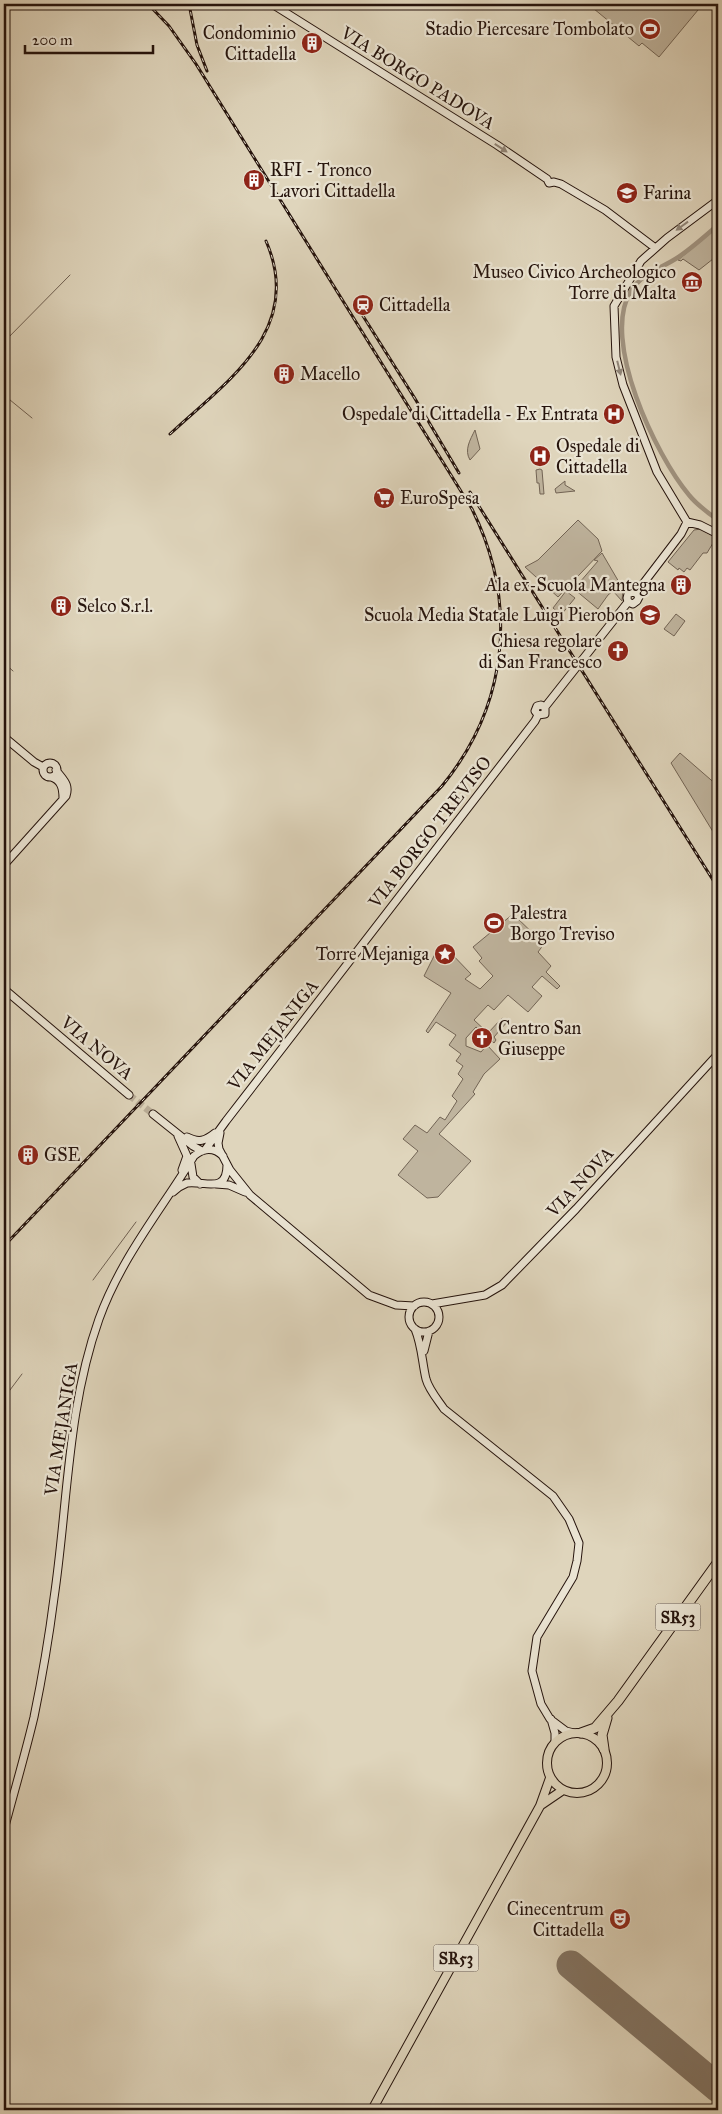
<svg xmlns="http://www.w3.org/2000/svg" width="722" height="2114" font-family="'IM FELL Great Primer',serif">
<rect width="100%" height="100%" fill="#dfd5bc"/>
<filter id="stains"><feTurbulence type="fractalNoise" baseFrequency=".004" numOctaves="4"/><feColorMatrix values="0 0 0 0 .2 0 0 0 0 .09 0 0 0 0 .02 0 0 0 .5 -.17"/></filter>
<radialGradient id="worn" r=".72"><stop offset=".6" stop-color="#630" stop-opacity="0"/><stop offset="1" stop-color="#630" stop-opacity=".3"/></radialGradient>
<path fill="#bfb49e" stroke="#726455" d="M588,4h115l-44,53 -17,-14 -3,3z
M718,227v28l-19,15 -16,-11 -2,2 -3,-1z
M475,430l5,19 -10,11c-6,-10 0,-20 5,-30z
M540,469l2,1 2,24h-4l-1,-11h-2l-1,-13z
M565,481v4l10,6 -19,2 -1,-4z
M578,520l20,19 4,12 -44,46 -33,-30 13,-7z
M701,529l15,9 -9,15h-4l-13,17 -3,-2 -3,4 -5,-4 -1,2 -10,-8 26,-32z
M602,553l21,36 -1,12 -9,-10 -5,4 -10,14 -24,-20 24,-28 -4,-1z
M566,591l9,7 -14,17 -8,-7z
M676,614l9,7 -11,15 -10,-7z
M680,753l38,33v54l-47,-77z
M513,914l31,30 -6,8 13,14 -5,6 14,14 -3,3 -15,-13 -10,11 10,9 -14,16 -20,-17 -14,15 -6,-5 -14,15 14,13 14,-15 5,4 -13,15 2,3 -2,3 -18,-16 -10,11v8l15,6 6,-7 13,14 -16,15 -11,18 2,2 -36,40 32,27 -33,36 -11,1 -29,-23 20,-24 -15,-12 12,-14 12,8 13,-16 5,3 12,-19 -5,-5 11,-17 -5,-5 5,-8 -7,-5 5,-7 -12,-9 7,-10 -20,-13 -8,11 -2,-2 25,-38 -27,-17 12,-24 11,-3 24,25 -6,5 15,10 13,-13 -14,-15 3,-3 -9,-11z"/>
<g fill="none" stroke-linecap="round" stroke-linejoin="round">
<path stroke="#6f6052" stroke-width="1" d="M4,342l66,-67
M4,395l28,23
M4,663l9,8
M93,1280l43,-58
M4,1398l18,-24"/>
<path stroke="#a09380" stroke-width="4.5" d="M718,225c-13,11 -27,24 -41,33 -17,11 -35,15 -46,33 -31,48 25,165 58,204 8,10 19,18 29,25"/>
<path stroke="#827464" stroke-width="29" d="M571,1965l147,123"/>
<path stroke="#baae99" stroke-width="7" stroke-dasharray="7 3.5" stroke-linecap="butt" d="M129,1095l24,19"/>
<g stroke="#25130c" stroke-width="9">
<path id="secondary" d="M272,4l225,141 50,34
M4,5l1,-1
M547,179l2,4 5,-1 7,2 44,26 49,37
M718,200l-51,38 -26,23 -27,45 2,51 7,28 34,87 30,50 13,3 18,9
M628,602l-1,-4 1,-4 4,-2 4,1 45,-59 6,-12
M628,602l5,2 4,-3 2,-4 -3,-4
M538,715l7,-1v-7l83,-105
M4,737l30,25 9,5
M43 770a7 7 0 1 1 14 0a7 7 0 1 1-14 0Z
M51,777c10,3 12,11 12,21
M4,865l62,-69c4,-12 -3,-16 -10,-26
M4,989l125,106
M153,1114l40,32 9,5
M220,1133l-2,10 1,6 11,21 20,25 119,100 27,10 18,1
M178,1136l9,20 -5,14
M187,1137c12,6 18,4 28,-4
M205,1150l21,-29 309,-400 3,-6 -3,-4 2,-5 4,-1 4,2
M191,1164l2,13 7,7
M216,1184l13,1 16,7
M173,1192c4,-4 9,-7 14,-9 16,-3 40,12 40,-18
M409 1317a15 15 0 1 1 30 0a15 15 0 1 1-30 0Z
M432,1304l53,-9 17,-10 74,-76 142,-155
M415,1329c7,17 7,33 11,50 3,11 12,21 18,30l109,87 16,23 10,24 -2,18 -4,16 -36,60 -5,34 9,33 9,15 16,12 8,2
M424,1351l5,-20
M551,1719l4,14v9
M4,1830c10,-38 21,-75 30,-113 8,-39 15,-80 20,-119 14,-94 13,-189 45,-279 22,-61 62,-109 95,-163 9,-8 20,-9 29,0"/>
</g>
<g stroke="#25130c" stroke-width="10">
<path id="primary" d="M547 1763a30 30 0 1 1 60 0a30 30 0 1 1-60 0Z
M541,1805l22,-15
M372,2110l168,-304 10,-28"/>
</g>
<g stroke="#25130c" stroke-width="11">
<path id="highway" d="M581,1733l14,-5 23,-27 100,-139
M604,1749l-2,-14 5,-17"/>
</g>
<use href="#secondary" stroke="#eae4d3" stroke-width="7"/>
<use href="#primary" stroke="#dfd5bc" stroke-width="8"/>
<use href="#highway" stroke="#dfd5bc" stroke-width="9"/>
<g stroke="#25130c" stroke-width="3">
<path id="rail" d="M189,4l8,41 10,26
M358,308l56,89 45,76
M170,434c57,-53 135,-104 96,-193
M470,492l248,396
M4,1246l438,-460c67,-82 76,-184 30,-277l-276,-445 -27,-38 -21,-22"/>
</g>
<use href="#rail" stroke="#eae4d3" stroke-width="1" stroke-dasharray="4" stroke-linecap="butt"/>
</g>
<defs><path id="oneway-solid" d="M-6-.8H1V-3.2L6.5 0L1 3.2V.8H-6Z" transform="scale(1.25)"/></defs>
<g fill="#918679">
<use href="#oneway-solid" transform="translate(501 148) rotate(33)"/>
<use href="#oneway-solid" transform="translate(682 226) rotate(144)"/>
<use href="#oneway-solid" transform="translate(619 368) rotate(76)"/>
</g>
<defs>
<g id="stadium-disc" transform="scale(1.125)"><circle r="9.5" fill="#8f2418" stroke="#eae4d3"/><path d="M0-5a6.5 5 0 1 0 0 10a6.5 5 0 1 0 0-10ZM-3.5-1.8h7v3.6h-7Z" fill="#fff"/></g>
<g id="building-disc" transform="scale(1.125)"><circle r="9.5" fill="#8f2418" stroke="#eae4d3"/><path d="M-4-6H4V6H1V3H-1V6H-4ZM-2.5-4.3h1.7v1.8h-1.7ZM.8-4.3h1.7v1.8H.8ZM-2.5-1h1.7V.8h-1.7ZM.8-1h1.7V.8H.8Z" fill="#fff"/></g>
<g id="school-disc" transform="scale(1.125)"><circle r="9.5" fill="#8f2418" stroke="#eae4d3"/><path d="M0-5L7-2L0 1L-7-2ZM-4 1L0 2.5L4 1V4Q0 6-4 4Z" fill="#fff"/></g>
<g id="museum-disc" transform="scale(1.125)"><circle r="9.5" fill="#8f2418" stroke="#eae4d3"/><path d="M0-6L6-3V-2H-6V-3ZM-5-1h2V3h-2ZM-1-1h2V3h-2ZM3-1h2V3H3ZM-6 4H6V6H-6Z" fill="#fff"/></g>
<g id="station-disc" transform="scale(1.125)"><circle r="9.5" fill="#8f2418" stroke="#eae4d3"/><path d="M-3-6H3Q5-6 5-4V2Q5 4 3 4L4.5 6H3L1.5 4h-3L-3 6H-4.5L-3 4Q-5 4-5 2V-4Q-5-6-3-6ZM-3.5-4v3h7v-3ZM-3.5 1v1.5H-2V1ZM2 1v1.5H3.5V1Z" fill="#fff"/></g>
<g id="hospital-disc" transform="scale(1.125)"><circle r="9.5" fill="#8f2418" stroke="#eae4d3"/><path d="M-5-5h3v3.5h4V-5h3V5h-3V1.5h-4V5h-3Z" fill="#fff"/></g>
<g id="supermarket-disc" transform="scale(1.125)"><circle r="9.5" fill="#8f2418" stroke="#eae4d3"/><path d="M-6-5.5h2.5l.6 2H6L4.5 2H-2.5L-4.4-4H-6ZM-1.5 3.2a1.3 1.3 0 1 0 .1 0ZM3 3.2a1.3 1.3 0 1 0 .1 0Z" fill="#fff"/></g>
<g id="church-disc" transform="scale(1.125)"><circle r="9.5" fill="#8f2418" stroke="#eae4d3"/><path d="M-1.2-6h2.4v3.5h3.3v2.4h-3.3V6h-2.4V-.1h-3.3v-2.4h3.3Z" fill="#fff"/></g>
<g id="sight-disc" transform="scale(1.125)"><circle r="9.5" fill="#8f2418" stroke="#eae4d3"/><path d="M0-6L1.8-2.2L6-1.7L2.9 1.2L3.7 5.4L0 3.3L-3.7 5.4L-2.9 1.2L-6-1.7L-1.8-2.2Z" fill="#fff"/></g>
<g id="theatre-disc" transform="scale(1.125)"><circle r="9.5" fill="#8f2418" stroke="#eae4d3"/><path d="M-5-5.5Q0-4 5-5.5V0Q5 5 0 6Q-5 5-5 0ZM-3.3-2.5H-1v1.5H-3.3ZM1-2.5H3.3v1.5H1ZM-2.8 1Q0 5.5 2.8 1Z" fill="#fff"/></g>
</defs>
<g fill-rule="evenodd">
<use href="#stadium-disc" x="650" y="29"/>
<use href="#building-disc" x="312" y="43"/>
<use href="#building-disc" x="254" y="180"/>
<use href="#school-disc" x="627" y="193"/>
<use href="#museum-disc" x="692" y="282"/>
<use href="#station-disc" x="363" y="305"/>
<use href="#building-disc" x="284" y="374"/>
<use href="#hospital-disc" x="614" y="414"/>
<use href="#hospital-disc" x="540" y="456"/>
<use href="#supermarket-disc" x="384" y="498"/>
<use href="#building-disc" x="681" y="585"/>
<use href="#building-disc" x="61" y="606"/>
<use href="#school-disc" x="650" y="615"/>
<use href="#church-disc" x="618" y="651"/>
<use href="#stadium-disc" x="494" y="923"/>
<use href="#sight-disc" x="445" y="954"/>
<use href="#church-disc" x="482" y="1038"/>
<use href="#building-disc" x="28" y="1155"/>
<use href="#theatre-disc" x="620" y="1919"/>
</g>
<g text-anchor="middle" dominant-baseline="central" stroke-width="4.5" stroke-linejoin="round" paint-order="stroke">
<g fill="#eae4d3" stroke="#605248" stroke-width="1">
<rect x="655.5" y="1603.5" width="45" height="27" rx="4"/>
<rect x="433.5" y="1944.5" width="45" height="27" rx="4"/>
</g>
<g font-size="16" font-weight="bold" fill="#25130c">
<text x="678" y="1617">SR53</text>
<text x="456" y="1958">SR53</text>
</g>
<g font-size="18" fill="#25130c" stroke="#eae4d3" text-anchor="start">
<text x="634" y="29" text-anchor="end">Stadio Piercesare Tombolato</text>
<text x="296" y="33" text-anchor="end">Condominio<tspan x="296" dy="21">Cittadella</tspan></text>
<text x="270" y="170">RFI - Tronco<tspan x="270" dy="21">Lavori Cittadella</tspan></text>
<text x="643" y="193">Farina</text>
<text x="676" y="272" text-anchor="end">Museo Civico Archeologico<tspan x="676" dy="21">Torre di Malta</tspan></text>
<text x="379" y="305">Cittadella</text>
<text x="300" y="374">Macello</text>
<text x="598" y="414" text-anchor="end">Ospedale di Cittadella - Ex Entrata</text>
<text x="556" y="446">Ospedale di<tspan x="556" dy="21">Cittadella</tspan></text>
<text x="400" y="498">EuroSpesa</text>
<text x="665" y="585" text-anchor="end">Ala ex-Scuola Mantegna</text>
<text x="77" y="606">Selco S.r.l.</text>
<text x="634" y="615" text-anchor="end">Scuola Media Statale Luigi Pierobon</text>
<text x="602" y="641" text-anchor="end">Chiesa regolare<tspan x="602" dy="21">di San Francesco</tspan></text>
<text x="510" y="913">Palestra<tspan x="510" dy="21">Borgo Treviso</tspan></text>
<text x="429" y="954" text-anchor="end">Torre Mejaniga</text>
<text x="498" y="1028">Centro San<tspan x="498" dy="21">Giuseppe</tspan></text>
<text x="44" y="1155">GSE</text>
<text x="604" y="1909" text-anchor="end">Cinecentrum<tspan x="604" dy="21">Cittadella</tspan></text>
</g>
<g font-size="18" fill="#25130c" stroke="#eae4d3">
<text transform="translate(418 78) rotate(32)">VIA BORGO PADOVA</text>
<text transform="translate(430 832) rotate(-52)">VIA BORGO TREVISO</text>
<text transform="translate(273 1035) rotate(-52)">VIA MEJANIGA</text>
<text transform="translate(97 1048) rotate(40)">VIA NOVA</text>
<text transform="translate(580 1182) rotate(-47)">VIA NOVA</text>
<text transform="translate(61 1429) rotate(-81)">VIA MEJANIGA</text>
</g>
</g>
<rect width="722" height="2114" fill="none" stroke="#dfd5bc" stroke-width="20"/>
<rect x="5" y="5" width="712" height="2104" fill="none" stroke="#25130c" stroke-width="2.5"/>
<rect x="10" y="10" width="702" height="2094" fill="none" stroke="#25130c"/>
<path d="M25 45v8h128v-8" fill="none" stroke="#25130c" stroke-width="2.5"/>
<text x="32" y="45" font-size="15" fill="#25130c" stroke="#eae4d3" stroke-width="4" paint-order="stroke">200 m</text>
<rect width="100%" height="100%" filter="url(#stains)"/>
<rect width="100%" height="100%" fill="url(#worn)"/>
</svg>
